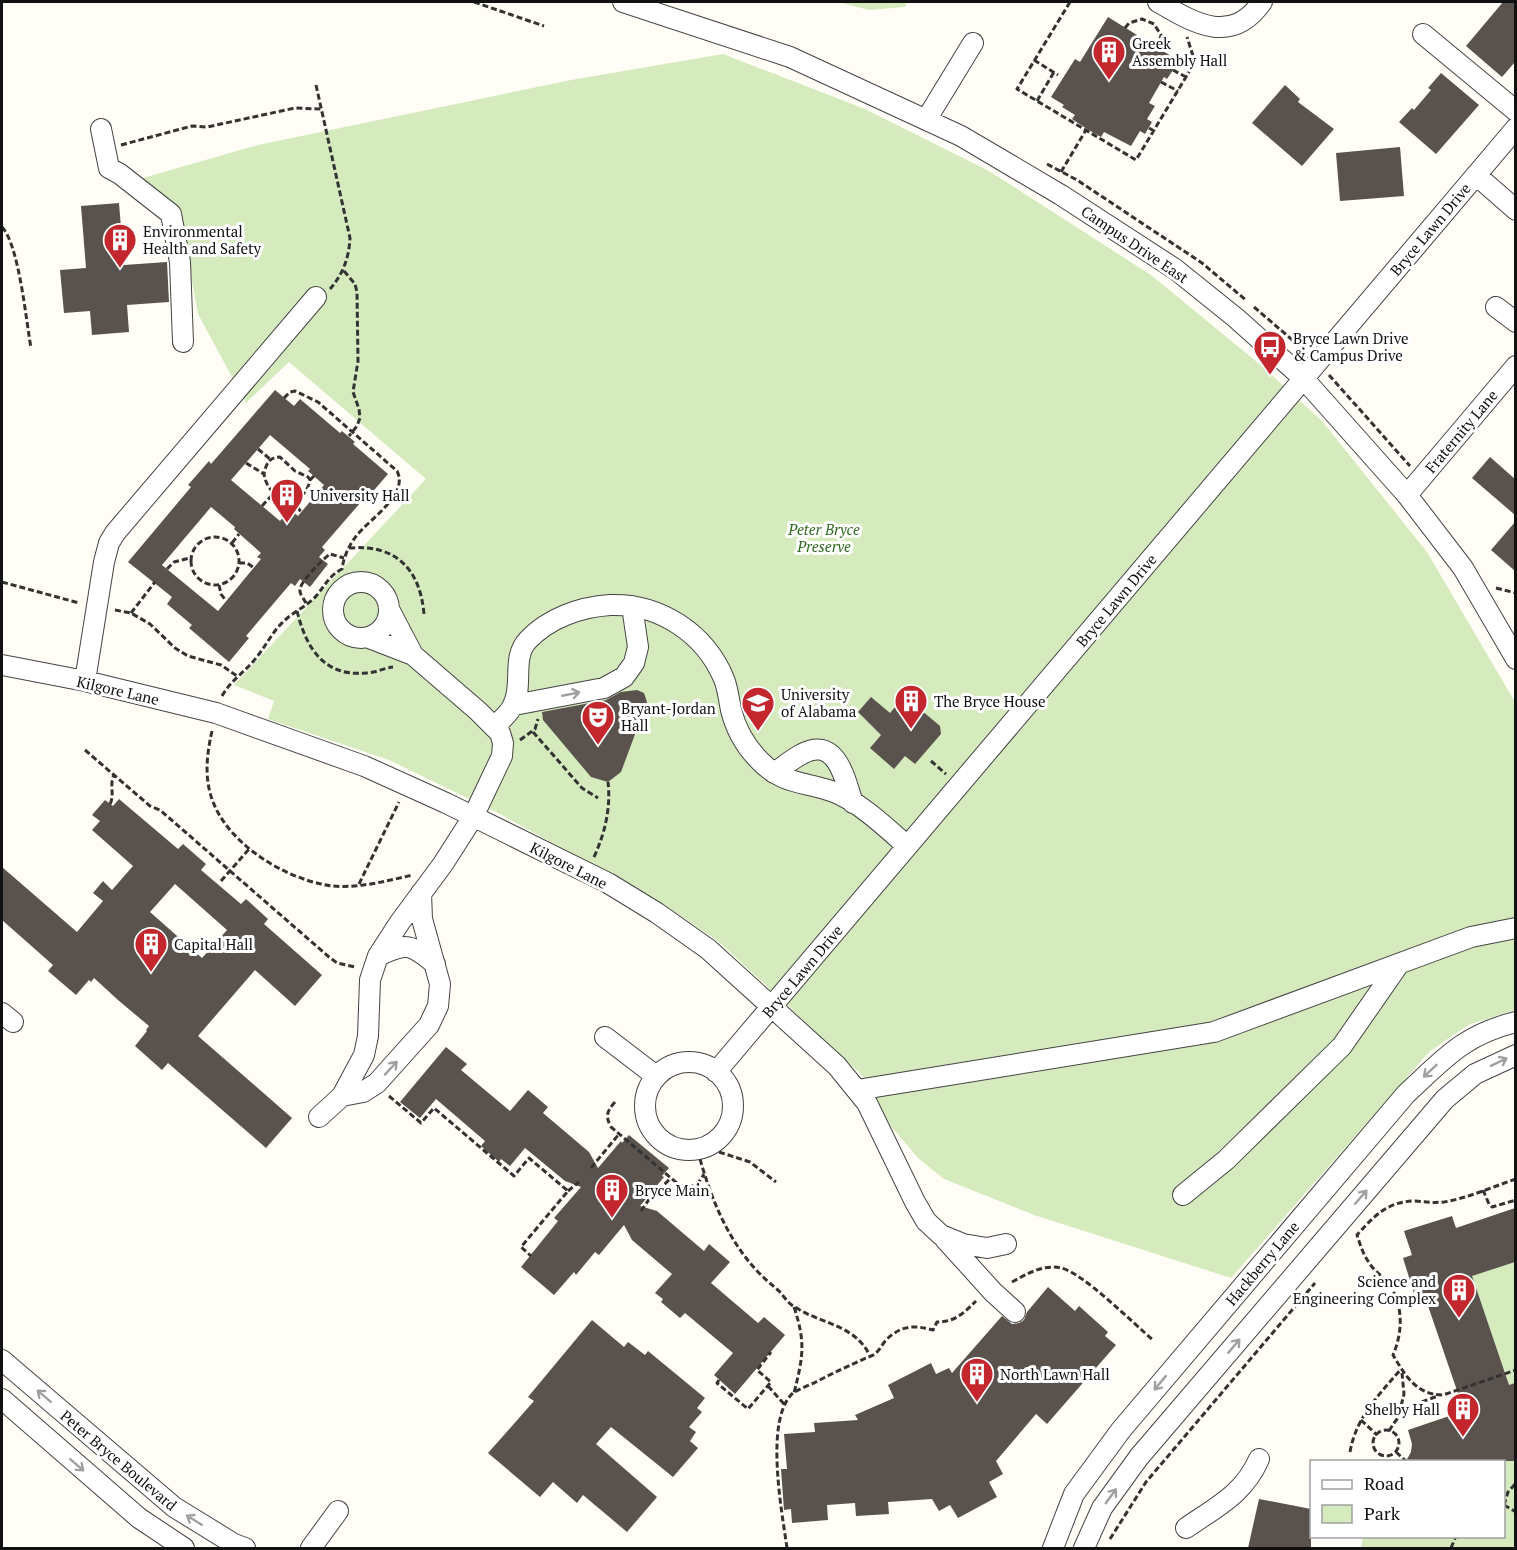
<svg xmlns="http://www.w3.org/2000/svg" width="1517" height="1550" font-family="'PT Serif',serif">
<rect width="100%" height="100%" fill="#fffdf5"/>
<path fill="#d5ebbd" d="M838,2h69l-2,5 -36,3z
M723,54l142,55 124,62 162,104 112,92 59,54 105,131 88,150v308l-47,15 -39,27 -198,226 -197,-63 -90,-36 -26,-21 -28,-33 -28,-50 -143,-133 -54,-37 -167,-92 -109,-53 -121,-41 6,-18 -40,-16 192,-206 -137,-117 -43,41 -48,-89 -12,-64 -57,-68 129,-37 313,-65z
M1515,1244v304h-154l2,-11 141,-1v-74l-56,-1 35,-13 -54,-177z"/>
<path fill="#5a524d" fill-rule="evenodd" d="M1503,2h12v60l-13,15 -36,-31z
M1108,17l71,44 -12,18 -3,-2 -15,26 6,3 -8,13 5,3 -7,12 -5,-3 -9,15 -27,-14 -3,5 -14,-8 -15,-10 3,-4 -13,-8 2,-2 -13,-8 24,-38 5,3z
M1441,73l38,32 -43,49 -37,-32 13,-14 2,2 17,-20 -3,-2z
M1285,85l15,14 -2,3 36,27 -32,37 -50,-43z
M1400,147l4,49 -64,5 -4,-48z
M119,203l5,62 43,-3 2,40 -42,3 2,27 -37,3 -2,-24 -26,2 -4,-43 26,-2 -5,-62z
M275,390l19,16 6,-7 40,34 2,-2 13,11 -2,2 35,30 -19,22 -2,-1 -45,52 3,3 -6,7 9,7 -18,23 -10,-8 -5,7 -4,-3 -45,53 3,2 -20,24 -40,-34 3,-3 -25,-21 5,-7 -44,-35 63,-75 -3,-2 21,-24 2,3zM270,435l40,34 -2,2 16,14 -26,31 -8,-7 -10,12 -49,-41zM211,507l24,20 -1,2 27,24 -4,4 4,2 -43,52 -56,-46z
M1490,457l25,22v36l-43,-37z
M1515,522v49l-24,-21z
M637,690l7,3 3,9 -26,70 -13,10 -17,-5 -48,-57 -1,-8 64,-12 15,-8z
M910,690l16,14 -5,6 19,16 1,8 -26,30 -10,-8 -11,13 -24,-21 11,-13 -23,-23 13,-15 19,16z
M119,799l59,50 5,-5 23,20 -5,6 40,34 5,-5 22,20 -4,5 58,51 -27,31 -40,-36 -57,66 94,82 -26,30 -98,-85 -6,7 -27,-24 12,-15 -1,-1 3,-4 -31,-26 -24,-22 -3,4 -2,-2 -13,15 -28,-24 5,-6 -51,-45v-53l75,65 26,-31 -10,-8 10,-12 9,9 21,-24 -41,-36 8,-9 -8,-6 13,-15 8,6zM175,884l52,46 -25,28 -52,-46z
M446,1047l21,17 -6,6 49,41 18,-21 20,17 -5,6 46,39 9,16 23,-27 1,2 7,-8 40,33 -7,8 2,1 -24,29 17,5 47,40 5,-7 21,18 -19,21 47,40 6,-6 21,18 -50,59 -21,-19 19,-22 -48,-40 -5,5 -19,-16 2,-3 -8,-6 17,-19 -40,-34 -8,-15 -25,30 -4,-3 -19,23 -2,-3 -20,23 -33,-28 37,-46 -4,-3 27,-31 -16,-6 -40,-33 -15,18 -9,-7 -2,3 -18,-16 4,-5 -49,-42 -16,19 -20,-16z
M1515,1208v54l-43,14 37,109 6,-2v78h-109l5,-9 1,-8 -4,-14 56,-19 -38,-111 -9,3 -14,-45 9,-3 -8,-24 48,-15 4,12z
M1048,1287l27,24 4,-5 29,26 -3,4 11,9 -69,79 -11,-10 -40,47 7,13 -14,8 8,15 -39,21 -8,-13 -11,6 -7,-12 -44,3 1,12 -33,2 -1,-13 -28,2 1,15 -36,3 -1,-14 -7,1 -3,-41h6l-3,-35 31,-2 -1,-9 44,-3 -3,-5 39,-17 -6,-13 43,-22 5,11 13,-6 3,5 50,-57 10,8 7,-1 5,-3 3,-8z
M592,1320l32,27 4,-5 17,13 3,-4 57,47 -8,10 5,4 -13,15 7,5 -6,9 8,7 -25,29 -62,-50 -15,17 61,53 -30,35 -44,-37 -6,8 -24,-21 -13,15 -52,-44 46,-52 -6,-4z
M1259,1499l52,10v39h-63z"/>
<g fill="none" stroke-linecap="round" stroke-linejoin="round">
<g stroke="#444" stroke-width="22">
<path id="minor" d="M623,2l167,55 171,79 100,59 114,74 61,49 67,60 104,117 56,73 53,91
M1158,2c36,21 73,44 104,0
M1423,34l93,77
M926,120l47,-77
M101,129l8,39 11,6 51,40 9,48 3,80
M1476,175l40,35
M1496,307l20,15
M1407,495l109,-129
M333 610a28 28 0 1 1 56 0a28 28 0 1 1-56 0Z
M390,611l23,44
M2,665l83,16 131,32 148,53 82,37 162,80 49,30 51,36 129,117 30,37 48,99 11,19 15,14 22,9 24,4 19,-4
M85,681l19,-119 5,-19 6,-10 201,-236
M514,705l90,-17 20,-11 10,-14 4,-16 -6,-41
M495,726c6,-6 15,-13 18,-21 11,-20 -2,-47 15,-65 21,-22 52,-33 82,-35 49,-2 95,28 114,74 4,10 5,21 7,31 5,20 15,37 29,51 24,25 46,20 74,31 24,9 54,37 73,54
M774,773c9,-6 18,-14 28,-19 35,-19 43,26 51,49
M378,956c29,-14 33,-12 57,8
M2,1013l11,9
M605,1037l51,39
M645 1106a44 44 0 1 1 88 0a44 44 0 1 1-88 0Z
M716,1072l800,-944
M857,1090l357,-58 257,-95 45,-9
M342,1096l21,-4 14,-9 52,-58 9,-19 2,-22 -18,-65 -1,-26
M319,1117l23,-21 22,-41 4,-19 2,-56 8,-24 22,-34 43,-58 30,-47 29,-61 1,-13 -3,-10 -22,-22 -65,-56 -44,-17
M1183,1195l43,-35 116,-114 57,-82
M945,1239l48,53 22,20
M2,1360l172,147 60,37 11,4
M2,1399l137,119 45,30
M1186,1528c30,-21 58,-34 73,-69
M311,1548l27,-37
M1053,1548l21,-54 47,-64 285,-336c38,-35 57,-59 110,-72
M1084,1548l18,-40 37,-51 306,-358 30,-25 41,-19"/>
</g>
<path stroke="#333" stroke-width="3" stroke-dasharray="6 3" stroke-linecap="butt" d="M474,2l70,24
M1070,2l-53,87 119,71 56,-93 1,-11 -6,-19
M1125,28l4,-5 13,-4 12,5 7,11 -3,13
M1034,60l24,15
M1173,70l13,7
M1161,82l17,9
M316,85l34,153c-1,20 -7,36 -20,51
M1037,101l17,-29
M1149,128l5,3
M121,145l71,-19 15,1 88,-19 26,1
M1047,164l30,16 125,83 45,38
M1061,172l25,-42
M2,227c17,18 24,93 29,121
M344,271l11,13 2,8 1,69 -5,31 6,17 1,9 -3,8 -8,10
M1254,307l50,43
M1329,375l81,91
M258,449l12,10
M246,463l18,11c4,28 40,37 46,6l-2,-3 -13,-6 -15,-14c-11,0 -14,7 -16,17
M310,480l4,-4
M292,499l9,13
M262,506l11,-12
M191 561a24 24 0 1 1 48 0a24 24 0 1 1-48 0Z
M232,543l7,-9
M349,548c47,-4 71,21 75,66
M239,563h8l7,5
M167,569l7,-7 16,-4
M2,582l77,21
M219,585l2,9 5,7
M1496,588l20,5
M306,603c-2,-4 -7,-9 -6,-14 1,-8 23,-30 30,-35l14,4
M115,610l16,3 19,11 25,24 13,8 33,9 16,11
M297,611c9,36 26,66 69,62 9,0 18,-5 27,-6
M131,613l24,-31
M222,696c9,-16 23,-24 34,-38 10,-12 16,-26 28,-37 9,-9 25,-16 33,-26 8,-10 13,-20 25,-26 2,-13 7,-24 15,-34 14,-17 52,-41 40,-64l-79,-69 -23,-11 -5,1 -6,6
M212,731c-5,22 -8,46 0,68 15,44 70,78 114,86 27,5 60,-4 87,-10
M533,732l49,56 16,10
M520,740l15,-11 3,-10
M85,750l65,56 10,4 169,147 8,6 18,4
M931,761l15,13
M110,804c5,-9 -1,-19 4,-29
M594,857c11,-24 17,-49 14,-75
M221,881l28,-32
M359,884l40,-82
M389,1096l32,27 13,-15 80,68 15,-18 39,33 -47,56 10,9
M615,1102c-8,9 -10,14 -4,25l67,57c13,6 20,2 26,-10
M719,1152l31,10 26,20
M700,1159c12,42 28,81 58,113 7,7 14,13 21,19 5,5 9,13 16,16 25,17 60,17 75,49
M591,1168l28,-34
M1516,1179c-24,8 -48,19 -72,23 -10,1 -19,0 -29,-1 -27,0 -41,15 -58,34 3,9 6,19 11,26 5,9 13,14 19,21 17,21 16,50 6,73 12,20 23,40 50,40l73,-25
M1483,1190l6,14 3,3 24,-7
M568,1191l11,-9
M641,1211l9,-13 21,-20
M1012,1282c15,-8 31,-18 49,-14 21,4 73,56 92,72
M794,1307c12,36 9,50 0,86
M719,1380l-2,3 31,26 23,-27 -14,-12 14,-18
M768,1386l17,19
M1399,1414l5,-20 -2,-21
M1361,1420l16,15
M1373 1443a13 13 0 1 1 26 0a13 13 0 1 1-26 0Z
M1389,1431c14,-24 24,-26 49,-35
M1350,1452c6,-35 29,-57 51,-83
M1396,1452l10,9
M1504,1505l4,-13 8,-9
M1504,1505l12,7
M1110,1539l36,-57 169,-199
M787,1548c-5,-36 -23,-129 6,-155 6,-4 14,-7 21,-10 19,-10 38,-19 57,-27 8,-3 10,-11 16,-17 15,-14 27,-14 46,-9l4,-8c18,0 27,-9 39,-21
M1451,1548l5,-12"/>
<use href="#minor" stroke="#fff" stroke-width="20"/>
</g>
<defs><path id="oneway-shaft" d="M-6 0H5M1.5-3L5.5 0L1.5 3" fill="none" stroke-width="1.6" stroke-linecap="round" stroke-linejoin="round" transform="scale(1.5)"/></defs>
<g stroke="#a0a0a0">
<use href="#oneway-shaft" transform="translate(571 694) rotate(-11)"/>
<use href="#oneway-shaft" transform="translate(1499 1062) rotate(-26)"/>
<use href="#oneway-shaft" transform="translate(391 1068) rotate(-47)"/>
<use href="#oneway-shaft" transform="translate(1430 1071) rotate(137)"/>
<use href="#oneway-shaft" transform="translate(1361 1197) rotate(-49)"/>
<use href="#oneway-shaft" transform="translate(1234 1346) rotate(-50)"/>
<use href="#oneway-shaft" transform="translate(1160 1383) rotate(130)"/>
<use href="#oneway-shaft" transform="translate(44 1396) rotate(-139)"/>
<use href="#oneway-shaft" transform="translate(77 1465) rotate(41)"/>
<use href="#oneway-shaft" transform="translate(1111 1496) rotate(-54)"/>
<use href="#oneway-shaft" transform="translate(194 1520) rotate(-148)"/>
</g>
<defs>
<g id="building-pin" transform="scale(1.725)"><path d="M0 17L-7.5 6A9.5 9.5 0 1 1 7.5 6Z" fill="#c4262e" stroke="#fff"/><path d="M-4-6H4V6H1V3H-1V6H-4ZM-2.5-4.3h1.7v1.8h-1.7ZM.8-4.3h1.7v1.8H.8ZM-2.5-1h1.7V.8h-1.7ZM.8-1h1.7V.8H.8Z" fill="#fff"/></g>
<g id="bus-pin" transform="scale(1.725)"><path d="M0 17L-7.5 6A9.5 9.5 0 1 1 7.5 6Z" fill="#c4262e" stroke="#fff"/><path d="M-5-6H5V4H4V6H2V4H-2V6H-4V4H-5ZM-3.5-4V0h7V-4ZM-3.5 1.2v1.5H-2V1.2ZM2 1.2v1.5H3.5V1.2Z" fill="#fff"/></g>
<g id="university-pin" transform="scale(1.725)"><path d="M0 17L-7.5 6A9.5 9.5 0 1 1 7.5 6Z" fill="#c4262e" stroke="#fff"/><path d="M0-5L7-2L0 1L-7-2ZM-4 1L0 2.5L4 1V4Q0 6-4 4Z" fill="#fff"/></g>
<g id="theatre-pin" transform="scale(1.725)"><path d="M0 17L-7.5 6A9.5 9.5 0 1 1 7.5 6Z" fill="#c4262e" stroke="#fff"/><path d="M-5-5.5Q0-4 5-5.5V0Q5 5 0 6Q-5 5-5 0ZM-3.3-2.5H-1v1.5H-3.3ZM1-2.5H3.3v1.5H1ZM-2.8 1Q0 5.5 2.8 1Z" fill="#fff"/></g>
</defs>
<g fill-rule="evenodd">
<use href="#building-pin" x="1109" y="52"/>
<use href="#building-pin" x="120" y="240"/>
<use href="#bus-pin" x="1270" y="347"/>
<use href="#building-pin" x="287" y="495"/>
<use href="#building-pin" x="911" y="701"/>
<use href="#university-pin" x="758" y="703"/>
<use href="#theatre-pin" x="598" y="717"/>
<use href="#building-pin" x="151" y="944"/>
<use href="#building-pin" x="612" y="1190"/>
<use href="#building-pin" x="1459" y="1290"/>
<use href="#building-pin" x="977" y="1374"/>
<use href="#building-pin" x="1463" y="1409"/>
</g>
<g text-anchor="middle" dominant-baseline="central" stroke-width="6" stroke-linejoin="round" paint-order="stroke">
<g font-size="15" fill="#111" stroke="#fff" text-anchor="start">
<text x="1132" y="43">Greek<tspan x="1132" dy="17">Assembly Hall</tspan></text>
<text x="143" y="231">Environmental<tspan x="143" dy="17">Health and Safety</tspan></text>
<text x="1293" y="338">Bryce Lawn Drive<tspan x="1293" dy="17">&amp; Campus Drive</tspan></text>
<text x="310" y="495">University Hall</text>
<text x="781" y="694">University<tspan x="781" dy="17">of Alabama</tspan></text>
<text x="934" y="701">The Bryce House</text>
<text x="621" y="708">Bryant-Jordan<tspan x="621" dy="17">Hall</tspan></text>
<text x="174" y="944">Capital Hall</text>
<text x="635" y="1190">Bryce Main</text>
<text x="1436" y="1281" text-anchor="end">Science and<tspan x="1436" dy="17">Engineering Complex</tspan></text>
<text x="1000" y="1374">North Lawn Hall</text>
<text x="1440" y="1409" text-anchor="end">Shelby Hall</text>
</g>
<g font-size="15" fill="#111" stroke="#fff">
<text transform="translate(1430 229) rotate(-50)">Bryce Lawn Drive</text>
<text transform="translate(1135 244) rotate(34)">Campus Drive East</text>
<text transform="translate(1461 431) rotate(-50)">Fraternity Lane</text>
<text transform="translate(1116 600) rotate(-50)">Bryce Lawn Drive</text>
<text transform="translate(118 690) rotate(13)">Kilgore Lane</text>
<text transform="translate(569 865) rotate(27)">Kilgore Lane</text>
<text transform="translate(802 971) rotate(-50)">Bryce Lawn Drive</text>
<text transform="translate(1262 1263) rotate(-50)">Hackberry Lane</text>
<text transform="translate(119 1460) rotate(40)">Peter Bryce Boulevard</text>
</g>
<g font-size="15" font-style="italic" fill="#2f6b1f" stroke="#fff">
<text x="824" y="529">Peter Bryce<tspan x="824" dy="17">Preserve</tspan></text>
</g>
</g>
<rect width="1517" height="1550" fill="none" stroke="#111111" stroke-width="6"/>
<rect x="1310" y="1460" width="195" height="78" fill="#ffffff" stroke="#a0a0a0" stroke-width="1.5"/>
<rect x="1322" y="1480" width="30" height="9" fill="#ffffff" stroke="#a0a0a0" stroke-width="1.5"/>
<text x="1364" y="1490" font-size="18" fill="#111111">Road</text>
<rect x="1322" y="1505" width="30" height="18" fill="#d5ebbd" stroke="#a0a0a0" stroke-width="1.5"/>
<text x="1364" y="1520" font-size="18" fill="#111111">Park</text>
</svg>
